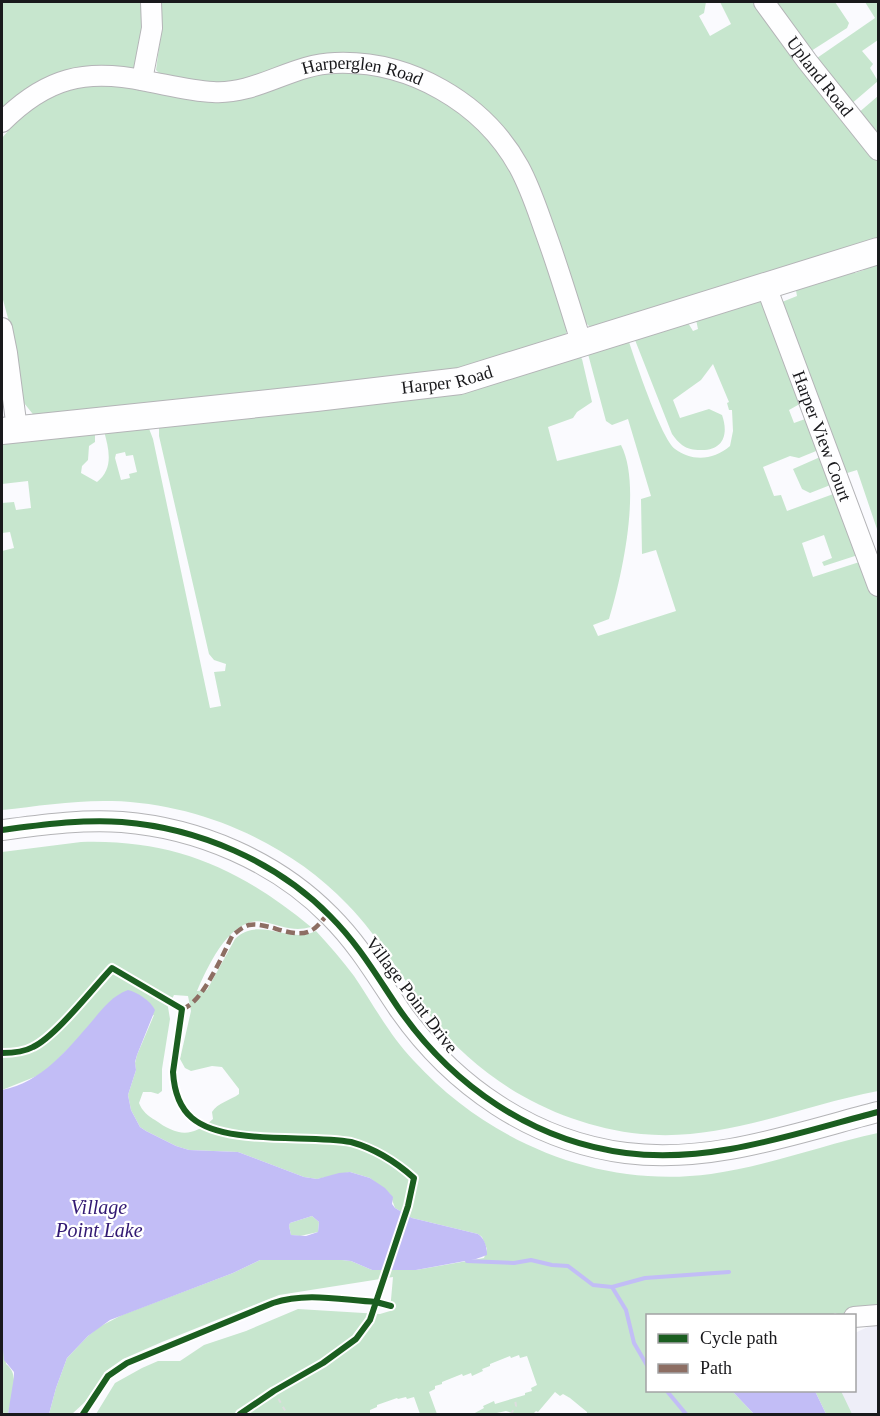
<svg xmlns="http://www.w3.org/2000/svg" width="880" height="1416" font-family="'Times New Roman',serif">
<rect width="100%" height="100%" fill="#fafafe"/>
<path fill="#eeeef8" d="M878,1322v92h-31l-11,-23 18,-1 1,-57z"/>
<path fill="#c7e6ce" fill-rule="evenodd" d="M2,2h141l2,19 -7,44 -4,4 -132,42z
M159,2h547l-2,11 -5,3 11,20 21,-12 -11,-22h38l20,31 100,128v80l-272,88 -17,-3 -5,-5 -74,-181 -118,-78 -173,23 -57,-9 -6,-6 4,-30z
M769,2h66l14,21 -2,5 -39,25z
M865,2h13v38l-16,11 11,13 -3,4 8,13 -28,24 -33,-47 58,-40z
M344,69l69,12 56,33 52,65 48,148 -6,13 -124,37 -403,41 -12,-15 -8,-55 -14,-52v-158c42,-50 80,-60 143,-48 15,2 35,9 50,8 50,-7 99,-20 149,-29z
M878,96v46l-21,-28z
M878,258v274l-21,-62 -13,4 -30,-78 -25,14 5,13 14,-5 13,31 -22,9 -9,-2 -27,11 11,29 7,-1 6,16 49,-18 22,62 -34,11 -2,-4 10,-4 -8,-23 -22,8 11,34 65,-21v535c-79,15 -154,51 -237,43 -82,-9 -159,-51 -210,-117 -29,-39 -50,-78 -84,-113 -59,-62 -149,-101 -235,-103 -37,-1 -74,5 -110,9v-259l12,-3 -4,-16 -8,1v-30l12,-1 2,8 15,-2 -3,-27 -26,3v-46l93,-6v10l-6,4 -1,14 -6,6 -1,7 16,9c17,-14 12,-32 7,-51l44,-5 5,13 57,269 11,-2 -7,-34 11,-1 1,-7 -12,-4 -5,-6 -50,-218v-10l417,-74 6,7 10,43 -15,10 -4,6 -25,9 9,34 64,-16c21,41 1,131 -12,174l-16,6 5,11 78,-25 -20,-61 -14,4 -1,-55 10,-3 -23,-77 -16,6 -6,-4 -18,-67 40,-15c7,21 33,99 47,110 17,13 39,11 55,-3l3,-15 -1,-21h-3l-2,-7 2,-1 -16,-38 -12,16 -28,20 7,18 29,-9 13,6c7,20 1,36 -22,35 -6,0 -13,-1 -18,-5 -4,-3 -7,-7 -10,-11l-37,-94 50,-22 8,13 5,-2 -3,-14 62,-19 10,12 30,-12 -2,-11 56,-18 4,6 9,-3v-6zM125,452l1,4 7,-1 4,17 -8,2 1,4 -9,2 -6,-22 1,-4z
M827,454l6,30 -23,9 -8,-4 -9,-20z
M81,842c93,-3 160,27 230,85 -17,5 -30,-1 -46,-5 -34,-8 -57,44 -68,69l10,-1 28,-51c24,-24 53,6 81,-8 13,14 26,29 38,45 19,28 36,60 60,85 75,82 186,128 297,113 57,-8 111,-29 167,-41v178c-10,1 -35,6 -43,2l-5,3h-182v74l84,1 22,23h-167v-2l-17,-14 -7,-4 -3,2 -5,-4 -17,20 -2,-1 -3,3h-18l-9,-3 -14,3h-19l11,-6 -1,-2 11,-5 1,3 30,-9v-2l7,-2 -1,-3 6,-3 -10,-29 -7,2 -1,-3 -8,3 -1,-2 -20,8v2l-8,3 1,2 -11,5 -1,-3 -8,3 -1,-2 -20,8v2l-7,2v3l-6,3 8,22h-17l-6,-17 -7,2 -1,-2 -8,2 -1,-1 -20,7v2l-7,3v3l-4,1h-270l19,-31 27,-15 16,-7h22l24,-16 42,-14 52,-22 82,5 10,-3 3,-34 -114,18 -117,47 -39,17 -17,12 -21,31 -13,12h-23l7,-26 11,-30 21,-22 11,-9 23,-12 111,-42 27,-13h82l9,1 21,9h44l68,-12 3,-9 -5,-12 -4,-3 -66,-16 -17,-10 -5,-14 -20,-16 -20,-6 -33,7 -13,-2 -66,-25 -49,-2 -13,-4 -30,-15 -6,-4 -9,-17 -3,-15 8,-25 -1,-7 2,-8 17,-40 -87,35 -18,18 -12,8 -35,14v-238zM174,995l14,1 3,15 -11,48 5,9 6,3 21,-5 10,1 17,22v5c-8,6 -22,9 -27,18l1,7c-21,19 -36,17 -58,1 -7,-4 -13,-9 -16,-17l4,-11h8l7,2 4,-3v-22l8,-50 -2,-12z
M312,1216l7,6 -1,10 -18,4 -9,-1 -2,-9 1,-3z
M2,1317l2,7 2,40c15,11 5,34 2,50h-6z
M815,1391h26l11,23h-26z"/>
<path fill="#c2bdf6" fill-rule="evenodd" d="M128,990c9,2 23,11 27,20l-18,45 -2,7 1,8 -8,25 3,15 9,17 6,4 30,15 13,4 49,2 66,25 13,2 22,-6 11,-1 20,6 15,10 8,9 -1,7 3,4 17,10 66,16c7,5 9,13 9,21l-11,4 -60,11h-44l-21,-9 -9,-1h-82l-27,13 -123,47 -22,16 -21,22 -11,30 -7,26h-41l6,-37v-5l-10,-12 -1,-10 -1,-260c40,-8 65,-40 91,-70 10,-12 19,-24 35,-30zM312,1216l7,6 -1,10 -12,4 -15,-1 -2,-9 1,-3z
M732,1391h83l11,23h-72z"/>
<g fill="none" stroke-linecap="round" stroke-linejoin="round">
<path stroke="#c2bdf6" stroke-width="4" d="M467,1261l47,2 17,-3 21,5 16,1 25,19 19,2 33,-9 84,-6
M612,1287l14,23 8,33 14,24
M666,1390l20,24"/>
<g stroke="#b4b4b7" stroke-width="22">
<g id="minor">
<path id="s1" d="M764,2l43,59 71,89"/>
<path d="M142,80l10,-52 -1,-26"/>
<path id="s2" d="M2,122c44,-44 83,-54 144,-41 22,4 44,10 67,11 43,3 79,-28 122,-29 74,-3 148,39 184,104 12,22 19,45 27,67 13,36 24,72 35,108"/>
<path id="s3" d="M766,286l112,300"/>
<path d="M2,328l5,25 10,76"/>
<path d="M2,830c39,-5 80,-11 120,-8 76,6 154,39 208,94 29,29 46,59 69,93 53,76 133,132 227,144 86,11 170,-20 252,-41"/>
<path d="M854,1317l24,-2"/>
</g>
</g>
<g stroke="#b4b4b7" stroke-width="28">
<g id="major">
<path id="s4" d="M2,431l314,-33 144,-17 418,-130"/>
</g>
</g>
<path stroke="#ddddde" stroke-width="2" stroke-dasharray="4.5 4.5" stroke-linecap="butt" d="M274,1391l13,23
M511,1414l5,-8 -1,-7"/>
<use href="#minor" stroke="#fefeff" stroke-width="20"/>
<use href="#major" stroke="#fefeff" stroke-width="26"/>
<path stroke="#8d6e63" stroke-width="4.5" stroke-dasharray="9 4.5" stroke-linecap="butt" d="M182,1009c20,-5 41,-55 50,-73 5,-4 10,-9 17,-11 20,-4 47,18 66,3 5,-4 9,-10 13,-14"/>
<g stroke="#fff" stroke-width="10">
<path id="cycleway" d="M2,830c39,-5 80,-11 120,-8 76,6 154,39 208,94 29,29 46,59 69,93 53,76 133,132 227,144 86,11 170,-20 252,-41
M2,1053c10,0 22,-1 31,-6 23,-11 60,-59 79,-79l70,41 -9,63c1,17 6,35 19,46 33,28 117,16 159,24 25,7 44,19 63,36l-6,28 -32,96c-35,-2 -69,-10 -103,1l-146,60 -19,13 -25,38
M240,1414l34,-23 49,-28 33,-24 14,-19 6,-18 15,4"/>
</g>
<use href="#cycleway" stroke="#1b5e20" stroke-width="6"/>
</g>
<g text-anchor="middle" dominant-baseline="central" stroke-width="4.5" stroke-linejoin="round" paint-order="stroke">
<g font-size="18" fill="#19191c" stroke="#fff">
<text stroke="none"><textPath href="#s1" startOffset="93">Upland Road</textPath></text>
<text stroke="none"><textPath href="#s2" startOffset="380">Harperglen Road</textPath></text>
<text stroke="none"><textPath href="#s4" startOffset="448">Harper Road</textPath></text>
<text stroke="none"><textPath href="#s3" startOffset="160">Harper View Court</textPath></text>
<text transform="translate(412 995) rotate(53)">Village Point Drive</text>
</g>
<g font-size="20" font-style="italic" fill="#321973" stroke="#fff">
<text x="99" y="1207">Village<tspan x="99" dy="23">Point Lake</tspan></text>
</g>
</g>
<rect width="880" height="1416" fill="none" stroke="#19191c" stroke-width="6"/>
<rect x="646" y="1314" width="210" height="78" fill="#ffffff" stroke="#a3a3a4" stroke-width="1.5"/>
<rect x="658" y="1334" width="30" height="9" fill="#1b5e20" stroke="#a3a3a4" stroke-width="1.5"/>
<text x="700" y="1344" font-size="18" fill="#19191c">Cycle path</text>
<rect x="658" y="1364" width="30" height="9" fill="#8d6e63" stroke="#a3a3a4" stroke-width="1.5"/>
<text x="700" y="1374" font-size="18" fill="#19191c">Path</text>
</svg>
